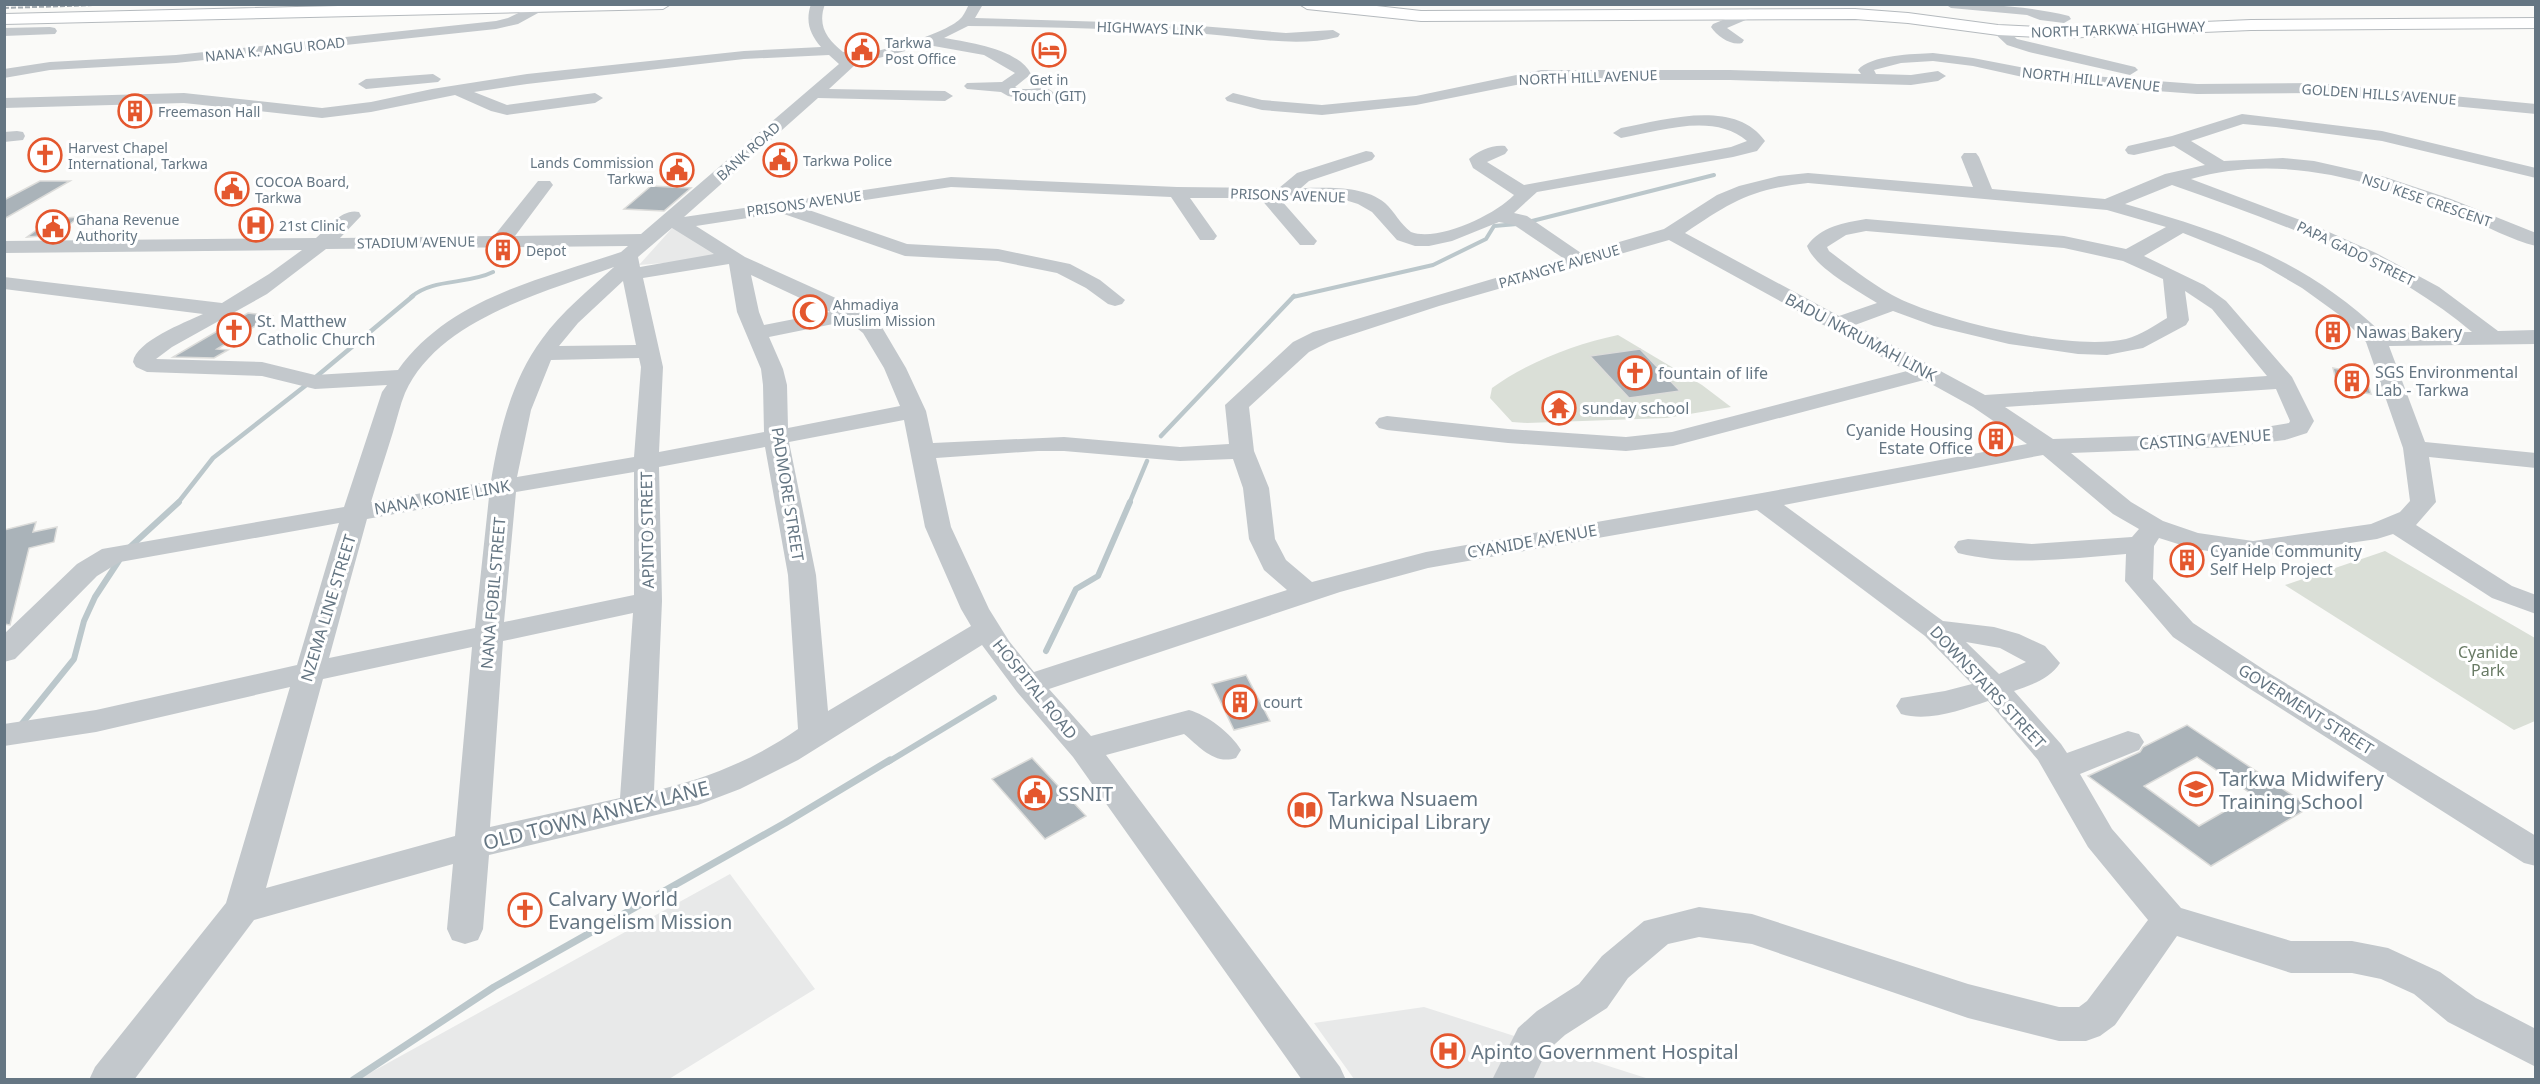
<svg xmlns="http://www.w3.org/2000/svg" width="2540" height="1084" font-family="'Noto Sans',sans-serif">
<rect width="100%" height="100%" fill="#fafaf8"/>
<path fill="#e8e9e9" d="M675,225l45,29 -18,6 -63,5z
M730,874l85,115 -146,90h-310z
M1424,1007l225,72h-295l-40,-56z"/>
<path fill="#dadfd7" d="M1618,335l84,50 29,22 -65,11 -139,5 -15,-1 -22,-24 2,-10c36,-26 83,-44 126,-53z
M2385,551l150,87v83l-21,9 -229,-145z"/>
<g fill="none" stroke-linecap="round" stroke-linejoin="round">
<path stroke="#bbc7cb" stroke-width="4" d="M1532,221l182,-46
M411,297c22,-19 56,-12 82,-25
M1293,297l140,-32 53,-26 8,-13 23,-2"/>
<path stroke="#bbc7cb" stroke-width="4.5" d="M1161,436l133,-140
M177,504l36,-46 92,-72 108,-90
M1129,504l18,-43"/>
<path stroke="#bbc7cb" stroke-width="6" d="M130,547l49,-45
M1046,651l30,-62 22,-13 32,-74
M20,726l54,-67 10,-38 11,-24 25,-38
M888,762l106,-64"/>
<path stroke="#bbc7cb" stroke-width="7" d="M353,1080l141,-93 291,-164 105,-63"/>
</g>
<path fill="#aab3b9" stroke="#dcdcda" stroke-width="1.5" fill-rule="evenodd" d="M40,181h30l-66,38v-19z
M651,186l40,2 -27,23 -40,-2z
M79,217l-23,18 -29,2 24,-18z
M248,313l24,3 -55,33 11,1 -14,8 -41,-1z
M1640,349l40,42 -51,7 -39,-42z
M2333,368l32,6 6,20 -33,-6z
M36,522l-3,10 24,-5 -3,15 -25,6 -19,77 -6,-1v-94z
M1246,675l24,46 -36,9 -22,-46z
M2187,725l123,82 -99,59 -123,-90 52,-24 3,-5zM2197,757l56,38 -54,31 -55,-40z
M1032,758l54,58 -41,23 -53,-60z"/>
<g fill="none" stroke-linecap="round" stroke-linejoin="round">
<g stroke="#b5babe" stroke-width="2">
<path id="major" d="M423,4h248l-8,5 -659,15v-10z
M1299,4h60l62,7 434,-2 53,4 90,12 63,3 190,-8 285,-2v10l-285,2 -190,8 -63,-3 -90,-12 -53,-4 -434,2 -114,-12z"/>
</g>
<path fill="#c3c8cc" fill-rule="evenodd" d="M537,4h10l2,3 -31,17 -22,5 -320,34 -126,7 -46,8v-9l46,-7 126,-7 320,-34 12,-3z
M811,4h14c-8,22 2,35 18,48l6,-1 7,4c23,-3 92,-21 106,-38 3,-4 5,-9 7,-13l13,2 -7,12 200,6 111,9 47,-3 7,4 -2,3c-43,11 -89,0 -132,-3 -79,-5 -159,-7 -238,-8l-24,12c24,4 75,11 87,36l-16,13c12,6 30,-4 39,6l-2,3 -28,3 -16,-3 -7,-4 -34,-3 -3,-3 3,-3 35,-1 13,-9 -31,-18 -56,-10 -72,19 -27,25 116,2 8,5 -8,5 -127,-3 -134,119 267,-40 226,10 102,1 18,-15 69,-22 6,1 3,4 -3,4 -63,21 -8,7c26,0 62,-3 84,15 10,9 15,21 26,29 27,10 84,-17 103,-37l-41,-27 -4,-9c8,-8 25,-15 36,-13l3,4 -3,4 -18,8 37,23 207,-38 16,-6c-33,-29 -87,-10 -126,-3l-8,-5 8,-5c43,-8 114,-30 144,13l-8,10 -24,6 -196,35 -23,21 13,3 54,37 83,-24 53,-34 22,-9 40,-10 29,-3 165,14 -12,-30 3,-4h12l3,4 13,32 113,10 60,-25 40,-9 -31,-19 -40,9 -6,-1 -3,-4 3,-4 44,-10 70,-22 140,17 154,37v10l-154,-37 -106,-14 -33,-3 -52,17 33,20 59,-3 31,3 71,16 66,22 85,34v13c-25,-6 -49,-20 -73,-29 -87,-35 -179,-65 -272,-38l120,45 65,29 63,34 59,44 38,-1v14l-147,2 36,96 111,11v15l-107,-11 7,45 -20,23 96,61 24,9v19l-44,-16 -99,-64 -16,5 -124,18 -59,-8 -35,-11 -5,8 -1,33 40,44 76,50 267,163v30l-12,-3 -277,-176 -74,-50 -48,-56 1,-27c-56,4 -112,13 -168,-1l-4,-6 4,-6 10,-2 64,5 100,-7 7,-8 -26,-15 -70,-59 -259,50 159,116 51,6 25,7 26,12 15,17c-10,16 -29,22 -46,28l47,53 6,9 61,-22 11,3 5,8 -5,8 -59,24 32,55 69,79 110,33h61l36,7 52,24 36,26 60,31v38l-88,-45 -34,-28 -33,-15 -29,-6h-61l-114,-37 -62,89 -15,11 -14,5h-27l-91,-23 -216,-74 -53,-7 -31,7 -40,34 -21,30 -42,27 -19,17 -13,28h-41l26,-52 19,-17 42,-27 23,-28 42,-35 55,-14 53,7 216,70 91,23h20l8,-6 61,-81 -60,-73 -50,-87 -50,-59c-27,9 -59,21 -87,13l-5,-8 5,-8 44,-7 27,-7 -47,-48 -168,-126 -329,58 -88,24 -291,97 42,47 98,-26c18,5 42,23 52,40l-5,8c-22,7 -36,-11 -52,-24l-78,21 234,312 6,13h-44l-229,-323 -56,-65 -35,-47 -184,115 -58,29 -42,16 -209,50 -6,74 -5,11 -13,4 -13,-4 -5,-11 6,-65 -199,56 -120,160h-45l6,-13 131,-164 64,-216 -194,45 -92,14v-22l92,-14 201,-45 42,-142 -219,39 -23,14 -82,83 -11,3v-28l73,-70 25,-15 242,-42 38,-115 5,-7 -72,4 -53,-13 -115,-4 -11,-5 -3,-5c3,-21 51,-39 70,-48l-199,-25v-12l218,26 47,-29 33,-24 -298,3v-12l312,-3c12,-10 26,-30 43,-26l2,4 -21,22 154,-2 44,-55h12l3,4 -38,51 126,-2 198,-170 -10,-9 -85,4 -217,25 -53,8 33,13 88,-12 8,5 -8,5 -88,12 -16,-4 -36,-16 -84,17 -49,6 -138,-15 -180,5v-10l180,-5 138,15 49,-6 61,-13 95,-15 217,-23 77,-4c-11,-13 -16,-25 -10,-43zM1808,183l299,27 59,17 -40,22 -62,-13 -198,-17c-22,4 -45,7 -59,27 8,22 50,44 70,57l-38,13 -154,-83c46,-31 66,-44 123,-50zM2172,185c105,37 213,74 300,147l-90,1c-78,-74 -156,-100 -257,-129zM951,187l220,10 29,43h14l3,-4 -27,-38h70l40,47h14l3,-4 -37,-42h62l16,5 14,8 25,28 18,6h14l23,-5 47,-19 15,3 49,33 -250,74 -20,10 -68,63 4,39 -49,3 -116,-10 -131,6 -7,-32 -20,-43 -26,-44 -20,-15 -115,-52 -49,-31 85,-13 124,43 93,5 59,12 29,15 22,16 7,2 7,-2 3,-4 -25,-20 -30,-16 -72,-15 -91,-5 -101,-35zM672,228l42,26 -74,13 -2,-10zM1866,231l198,17 59,13 40,18 4,39c-12,7 -26,17 -41,21 -54,12 -173,-16 -224,-39 -27,-13 -50,-32 -73,-49l-2,-4 19,-12zM2183,233l78,31 41,24 36,26 28,28 37,106 7,53 -10,11 -29,12 -118,17 -55,-8 -35,-12 -32,-19 -60,-49 158,-6 56,-7 22,-7 7,-12 -22,-44 -66,-76 -22,-16 -60,-29zM1669,240l238,131 -235,61 -46,5 -118,-8 -121,-13 -8,2 -4,5 4,5 8,2 121,13 118,8 47,-5 251,-66 49,27 54,37 -265,49 -336,59 -114,30 -26,-22 -11,-21 -6,-51 -15,-37 -5,-44 60,-55 20,-10 110,-36zM628,246l-7,6c-79,27 -172,46 -223,118l-83,5 -53,-13 -106,-3 16,-12 95,-53 59,-45zM729,264l8,48 24,57 2,16 1,47 -105,20 4,-85 -20,-89zM614,267c-25,23 -52,44 -72,72 -30,40 -43,93 -51,142l-120,21c7,-24 15,-47 22,-70 4,-13 7,-27 12,-39 33,-74 140,-101 209,-126zM751,275l79,37 -66,13 -5,-13zM623,281l13,64 -77,1 19,-23zM2185,291l27,18 55,67 -282,19 -130,-70 38,-14 41,15 75,18 69,10 29,1 36,-7 43,-23 3,-5zM848,321l15,12 21,35 16,38 -112,22 -1,-43 -4,-16 -14,-32zM639,358l2,9 -7,90 -117,20 14,-67 20,-50zM2276,389l14,32 -1,2 -60,10 -176,6 -48,-32zM904,420l21,107 36,82 10,17 -143,85 -12,-136 -27,-133zM765,447l23,128 10,154c-44,31 -93,50 -144,62l8,-190 -3,-134zM1038,451h26l116,10 53,-2 10,29 6,51 15,31 23,20 -253,82 -25,-31 -20,-32 -38,-82 -15,-69zM634,472v123l-130,27 12,-130zM489,497l-14,131 -146,30 38,-139zM633,613l-13,185 -130,29 13,-186zM1966,642l34,6 26,14 -27,12zM472,647l-17,189 -189,52 57,-209z
M1945,4c43,0 82,2 124,12l2,3 -7,4 -24,-3 -13,-5 -76,-7z
M1750,9l5,1 2,3 -2,3 -28,12 17,12 -2,3c-11,3 -25,-7 -31,-16l2,-3z
M1998,26l5,1 14,12 118,28 3,3 -8,5 -101,-23 -22,-7 -16,-15z
M50,27l5,1 2,3 -2,3 -51,2v-8z
M1933,53l40,5 68,13 75,7 81,6 120,-1 219,21v10l-219,-21 -120,1 -81,-6 -75,-7 -68,-15 -40,-5 -32,2 -27,7 2,4 35,1 27,-4 8,5 -8,5 -27,4 -181,-5h-189l-125,25 -94,10 -60,-5 -35,-9 -2,-3 8,-5 29,7 60,5 94,-9 125,-26h189l131,4 -3,-4c12,-15 56,-16 75,-17z
M433,74l8,5 -3,3 -72,7 -8,-5 8,-5z
M17,131l6,1 2,4 -2,4 -19,2v-10z"/>
<use href="#major" fill="#fff" fill-rule="evenodd"/>
<path stroke="#a2aab0" stroke-width="2" stroke-dasharray="5 2" stroke-linecap="butt" d="M1992,4h134
M4,8l123,-4"/>
</g>
<defs>
<g id="civic-ring" transform="scale(1.725)"><circle r="9.5" fill="#fff" stroke="#e4572e" stroke-width="1.5"/><path d="M-.6-6.5H3V-4.5H.6V-3L4-1V1h2V6H-6V1h2V-1L-.6-3ZM-1.2 2.5V6h2.4V2.5Z" fill="#e4572e"/></g>
<g id="hotel-ring" transform="scale(1.725)"><circle r="9.5" fill="#fff" stroke="#e4572e" stroke-width="1.5"/><path d="M-6-4.5h1.5V1H6V5H4.5V3h-9V5H-6ZM-4 0a1.8 1.8 0 1 1 3.6 0ZM.5 0V-2.5h3Q6-2.5 6 0Z" fill="#e4572e"/></g>
<g id="building-ring" transform="scale(1.725)"><circle r="9.5" fill="#fff" stroke="#e4572e" stroke-width="1.5"/><path d="M-4-6H4V6H1V3H-1V6H-4ZM-2.5-4.3h1.7v1.8h-1.7ZM.8-4.3h1.7v1.8H.8ZM-2.5-1h1.7V.8h-1.7ZM.8-1h1.7V.8H.8Z" fill="#e4572e"/></g>
<g id="church-ring" transform="scale(1.725)"><circle r="9.5" fill="#fff" stroke="#e4572e" stroke-width="1.5"/><path d="M-1.2-6h2.4v3.5h3.3v2.4h-3.3V6h-2.4V-.1h-3.3v-2.4h3.3Z" fill="#e4572e"/></g>
<g id="hospital-ring" transform="scale(1.725)"><circle r="9.5" fill="#fff" stroke="#e4572e" stroke-width="1.5"/><path d="M-5-5h3v3.5h4V-5h3V5h-3V1.5h-4V5h-3Z" fill="#e4572e"/></g>
<g id="mosque-ring" transform="scale(1.725)"><circle r="9.5" fill="#fff" stroke="#e4572e" stroke-width="1.5"/><path d="M3.5-4.9A6 6 0 1 0 3.5 4.9A5 5 0 1 1 3.5-4.9Z" fill="#e4572e"/></g>
<g id="temple-ring" transform="scale(1.725)"><circle r="9.5" fill="#fff" stroke="#e4572e" stroke-width="1.5"/><path d="M0-6L5-2H3V0L6.5 2.5H4V6H1.5V3h-3V6H-4V2.5H-6.5L-3 0V-2H-5Z" fill="#e4572e"/></g>
<g id="school-ring" transform="scale(1.725)"><circle r="9.5" fill="#fff" stroke="#e4572e" stroke-width="1.5"/><path d="M0-5L7-2L0 1L-7-2ZM-4 1L0 2.5L4 1V4Q0 6-4 4Z" fill="#e4572e"/></g>
<g id="library-ring" transform="scale(1.725)"><circle r="9.5" fill="#fff" stroke="#e4572e" stroke-width="1.5"/><path d="M-6-4Q-3-5.5-.7-3.5V5Q-3 3-6 4ZM6-4Q3-5.5 .7-3.5V5Q3 3 6 4Z" fill="#e4572e"/></g>
</defs>
<g fill-rule="evenodd">
<use href="#civic-ring" x="862" y="50"/>
<use href="#hotel-ring" x="1049" y="50"/>
<use href="#building-ring" x="135" y="111"/>
<use href="#church-ring" x="45" y="155"/>
<use href="#civic-ring" x="780" y="160"/>
<use href="#civic-ring" x="677" y="170"/>
<use href="#civic-ring" x="232" y="189"/>
<use href="#hospital-ring" x="256" y="225"/>
<use href="#civic-ring" x="53" y="227"/>
<use href="#building-ring" x="503" y="250"/>
<use href="#mosque-ring" x="810" y="312"/>
<use href="#church-ring" x="234" y="330"/>
<use href="#building-ring" x="2333" y="332"/>
<use href="#church-ring" x="1635" y="373"/>
<use href="#building-ring" x="2352" y="381"/>
<use href="#temple-ring" x="1559" y="408"/>
<use href="#building-ring" x="1996" y="439"/>
<use href="#building-ring" x="2187" y="560"/>
<use href="#building-ring" x="1240" y="702"/>
<use href="#school-ring" x="2196" y="789"/>
<use href="#civic-ring" x="1035" y="793"/>
<use href="#library-ring" x="1305" y="810"/>
<use href="#church-ring" x="525" y="910"/>
<use href="#hospital-ring" x="1448" y="1051"/>
</g>
<g text-anchor="middle" dominant-baseline="central" stroke-width="6" stroke-linejoin="round" paint-order="stroke">
<g font-size="14" fill="#657683" stroke="#fff">
<text transform="translate(1150 28) rotate(2)">HIGHWAYS LINK</text>
<text transform="translate(2118 29) rotate(-2)">NORTH TARKWA HIGHWAY</text>
<text transform="translate(275 49) rotate(-6)">NANA K. ANGU ROAD</text>
<text transform="translate(1588 77) rotate(-2)">NORTH HILL AVENUE</text>
<text transform="translate(2091 79) rotate(6)">NORTH HILL AVENUE</text>
<text transform="translate(2379 94) rotate(4)">GOLDEN HILLS AVENUE</text>
<text transform="translate(748 151) rotate(-42)">BANK ROAD</text>
<text transform="translate(1288 195) rotate(2)">PRISONS AVENUE</text>
<text transform="translate(2427 200) rotate(19)">NSU KESE CRESCENT</text>
<text transform="translate(804 203) rotate(-8)">PRISONS AVENUE</text>
<text transform="translate(416 242) rotate(-1)">STADIUM AVENUE</text>
<text transform="translate(2356 253) rotate(26)">PAPA GADO STREET</text>
<text transform="translate(1559 266) rotate(-16)">PATANGYE AVENUE</text>
</g>
<g font-size="14" fill="#657683" stroke="#fff" text-anchor="start">
<text x="885" y="42">Tarkwa<tspan x="885" dy="16">Post Office</tspan></text>
<text x="1049" y="79" text-anchor="middle">Get in<tspan x="1049" dy="16">Touch (GIT)</tspan></text>
<text x="158" y="111">Freemason Hall</text>
<text x="68" y="147">Harvest Chapel<tspan x="68" dy="16">International, Tarkwa</tspan></text>
<text x="803" y="160">Tarkwa Police</text>
<text x="654" y="162" text-anchor="end">Lands Commission<tspan x="654" dy="16">Tarkwa</tspan></text>
<text x="255" y="181">COCOA Board,<tspan x="255" dy="16">Tarkwa</tspan></text>
<text x="76" y="219">Ghana Revenue<tspan x="76" dy="16">Authority</tspan></text>
<text x="279" y="225">21st Clinic</text>
<text x="526" y="250">Depot</text>
<text x="833" y="304">Ahmadiya<tspan x="833" dy="16">Muslim Mission</tspan></text>
</g>
<g font-size="16" fill="#657683" stroke="#fff" text-anchor="start">
<text x="257" y="321">St. Matthew<tspan x="257" dy="18">Catholic Church</tspan></text>
<text x="2356" y="332">Nawas Bakery</text>
<text x="2375" y="372">SGS Environmental<tspan x="2375" dy="18">Lab - Tarkwa</tspan></text>
<text x="1658" y="373">fountain of life</text>
<text x="1582" y="408">sunday school</text>
<text x="1973" y="430" text-anchor="end">Cyanide Housing<tspan x="1973" dy="18">Estate Office</tspan></text>
<text x="2210" y="551">Cyanide Community<tspan x="2210" dy="18">Self Help Project</tspan></text>
<text x="1263" y="702">court</text>
</g>
<g font-size="16" fill="#657683" stroke="#fff">
<text transform="translate(1861 337) rotate(28)">BADU NKRUMAH LINK</text>
<text transform="translate(2205 439) rotate(-4)">CASTING AVENUE</text>
<text transform="translate(788 494) rotate(81)">PADMORE STREET</text>
<text transform="translate(442 497) rotate(-10)">NANA KONIE LINK</text>
<text transform="translate(647 530) rotate(-91)">APINTO STREET</text>
<text transform="translate(1532 541) rotate(-10)">CYANIDE AVENUE</text>
<text transform="translate(493 593) rotate(-85)">NANA FOBIL STREET</text>
<text transform="translate(328 608) rotate(-73)">NZEMA LINE STREET</text>
<text transform="translate(1988 687) rotate(47)">DOWNSTAIRS STREET</text>
<text transform="translate(1035 689) rotate(51)">HOSPITAL ROAD</text>
<text transform="translate(2306 709) rotate(32)">GOVERMENT STREET</text>
</g>
<g font-size="16" fill="#687a64" stroke="#fff">
<text x="2488" y="652">Cyanide<tspan x="2488" dy="18">Park</tspan></text>
</g>
<g font-size="20" fill="#657683" stroke="#fff" text-anchor="start">
<text x="2219" y="778">Tarkwa Midwifery<tspan x="2219" dy="23">Training School</tspan></text>
<text x="1058" y="793">SSNIT</text>
<text x="1328" y="798">Tarkwa Nsuaem<tspan x="1328" dy="23">Municipal Library</tspan></text>
<text x="548" y="898">Calvary World<tspan x="548" dy="23">Evangelism Mission</tspan></text>
<text x="1471" y="1051">Apinto Government Hospital</text>
</g>
<g font-size="20" fill="#657683" stroke="#fff">
<text transform="translate(596 815) rotate(-14)">OLD TOWN ANNEX LANE</text>
</g>
</g>
<rect width="2540" height="1084" fill="none" stroke="#657683" stroke-width="12"/>
</svg>
